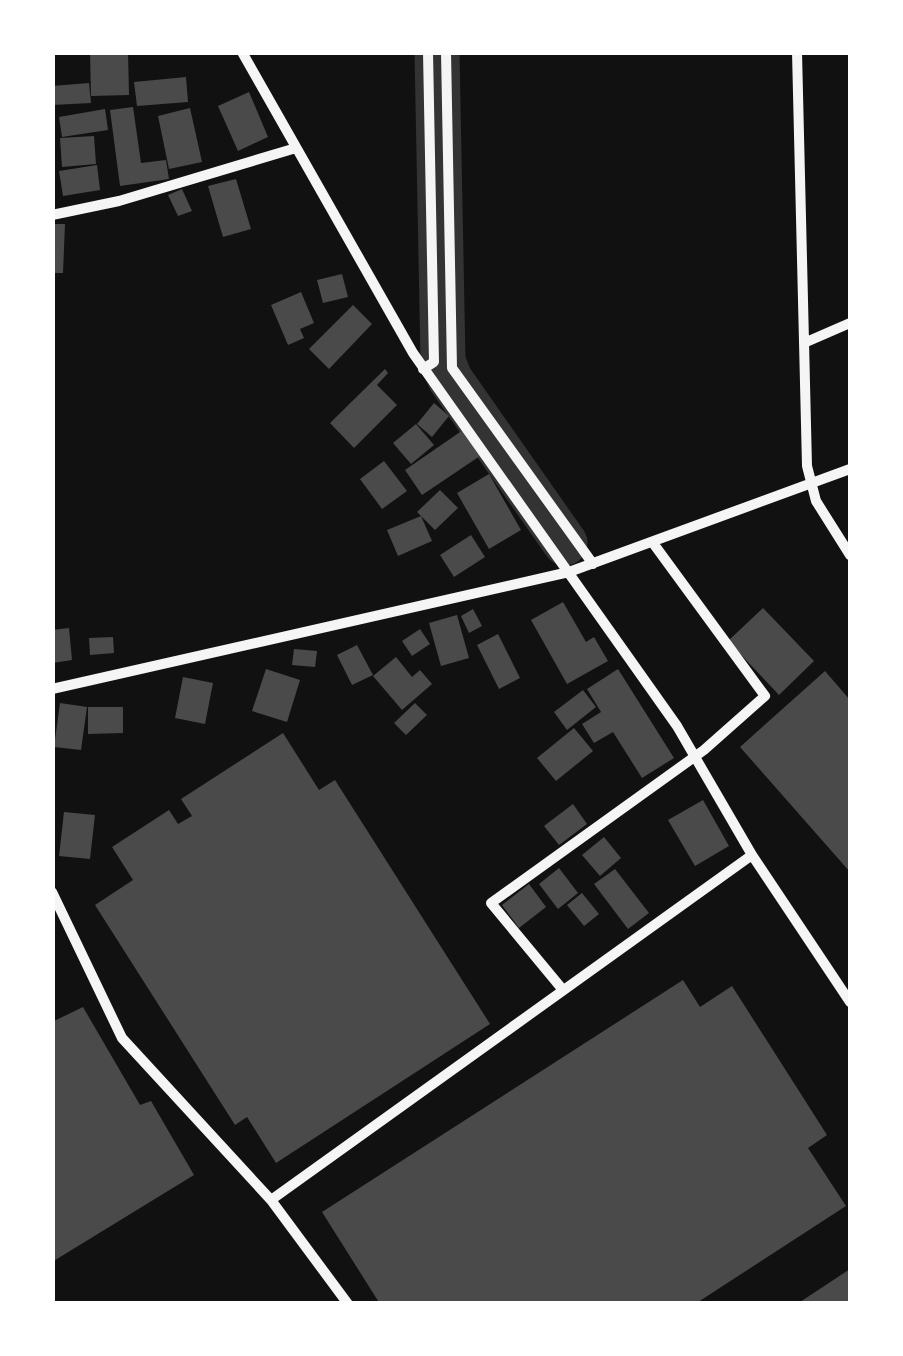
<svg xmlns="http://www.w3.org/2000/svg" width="903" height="1356" font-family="'Public Sans',sans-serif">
<rect width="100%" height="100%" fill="#111"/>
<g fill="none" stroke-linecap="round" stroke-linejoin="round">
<path stroke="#333" stroke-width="45" d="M437,52l6,309 7,18 115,164"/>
</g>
<path fill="#4a4a4a" d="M90,52h38l1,43 -38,1z
M186,77l2,25 -51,4 -3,-24z
M89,83l2,20 -39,2v-19z
M249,92l19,45 -30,14 -20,-45z
M133,107l8,56 25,-3 3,19 -49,7 -10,-76z
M190,108l12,54 -33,7 -11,-53z
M105,109l3,21 -46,7 -3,-20z
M94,136l2,28 -34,3 -2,-29z
M97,165l3,25 -37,6 -4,-25z
M236,179l15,50 -28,8 -15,-51z
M182,189l10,22 -14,5 -10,-21z
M52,224h13l-2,49h-11z
M342,274l6,23 -25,6 -6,-23z
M301,292l13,31 -14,6 4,9 -16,7 -17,-40z
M353,305l19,19 -43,45 -20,-20z
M385,369l3,4 -11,12 20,20 -43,43 -24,-25z
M434,403l15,13 -17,21 -15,-13z
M416,424l18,21 -23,19 -18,-21z
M463,430l17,26 -58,39 -17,-25z
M384,461l23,30 -25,18 -22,-30z
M489,474l32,56 -32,19 -32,-56z
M440,490l18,18 -23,22 -14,-14 11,25 -34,15 -11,-26 34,-14 -4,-4z
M471,535l14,22 -31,20 -14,-22z
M563,602l23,40 8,-5 14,24 -41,23 -36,-64z
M763,608l51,53 -35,34 -51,-54z
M473,609l9,17 -13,7 -8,-17z
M457,615l12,43 -28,8 -12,-43z
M69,628l3,32 -19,3 -1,-33z
M420,629l10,15 -18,12 -10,-15z
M498,634l22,44 -21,11 -22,-44z
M113,637l1,16 -24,2 -1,-17z
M357,645l16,30 -21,10 -15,-30z
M294,649l23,2 -2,16 -23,-2z
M396,657l16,20 8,-7 12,14 -30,26 -29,-34z
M266,669l34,11 -13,42 -35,-11z
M618,669l56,89 -32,20 -29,-46 -19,11 -12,-19 19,-12 -14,-23z
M825,671l25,29v172l-110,-125z
M183,677l30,6 -8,41 -30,-6z
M583,690l13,17 -29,23 -13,-18z
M60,703l27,4 -6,43 -27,-3z
M415,703l12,12 -21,20 -12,-12z
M88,707h35v26l-35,1z
M574,728l19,23 -37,30 -19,-23z
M283,733l36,57 16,-10 155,244 -214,139 -29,-46 -12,8 -140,-220 38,-25 -21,-33 57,-37 9,14 14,-8 -11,-17z
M703,800l26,46 -34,20 -27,-46z
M573,804l14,20 -28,21 -15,-19z
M64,812l31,3 -5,44 -31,-3z
M604,837l17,21 -21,18 -18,-21z
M559,868l19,25 -20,16 -19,-25z
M615,869l34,44 -21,16 -34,-45z
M529,884l17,23 -27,21 -17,-23z
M582,893l17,21 -15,12 -17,-21z
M683,980l17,27 32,-21 95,149 -19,13 38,58 -151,98h-315l-58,-92z
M83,1007l57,98 11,-4 43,74 -142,87v-240z
M850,1269v35h-53z"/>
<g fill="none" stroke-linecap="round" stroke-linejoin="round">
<path stroke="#f5f5f5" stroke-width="10" d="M242,52l171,301 264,373 75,129 98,147
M446,52l6,316 141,196
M797,52l10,414 9,35 34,54
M52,215l67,-14 177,-53
M804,343l46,-20
M423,369l11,-7 -6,-310
M52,689l517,-117 281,-103
M52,892l70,146 149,162 77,104
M563,990l-72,-87 213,-153 61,-54 -112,-153
M271,1200l481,-345"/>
</g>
<rect width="903" height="1356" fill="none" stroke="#ffffff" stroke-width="110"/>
</svg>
